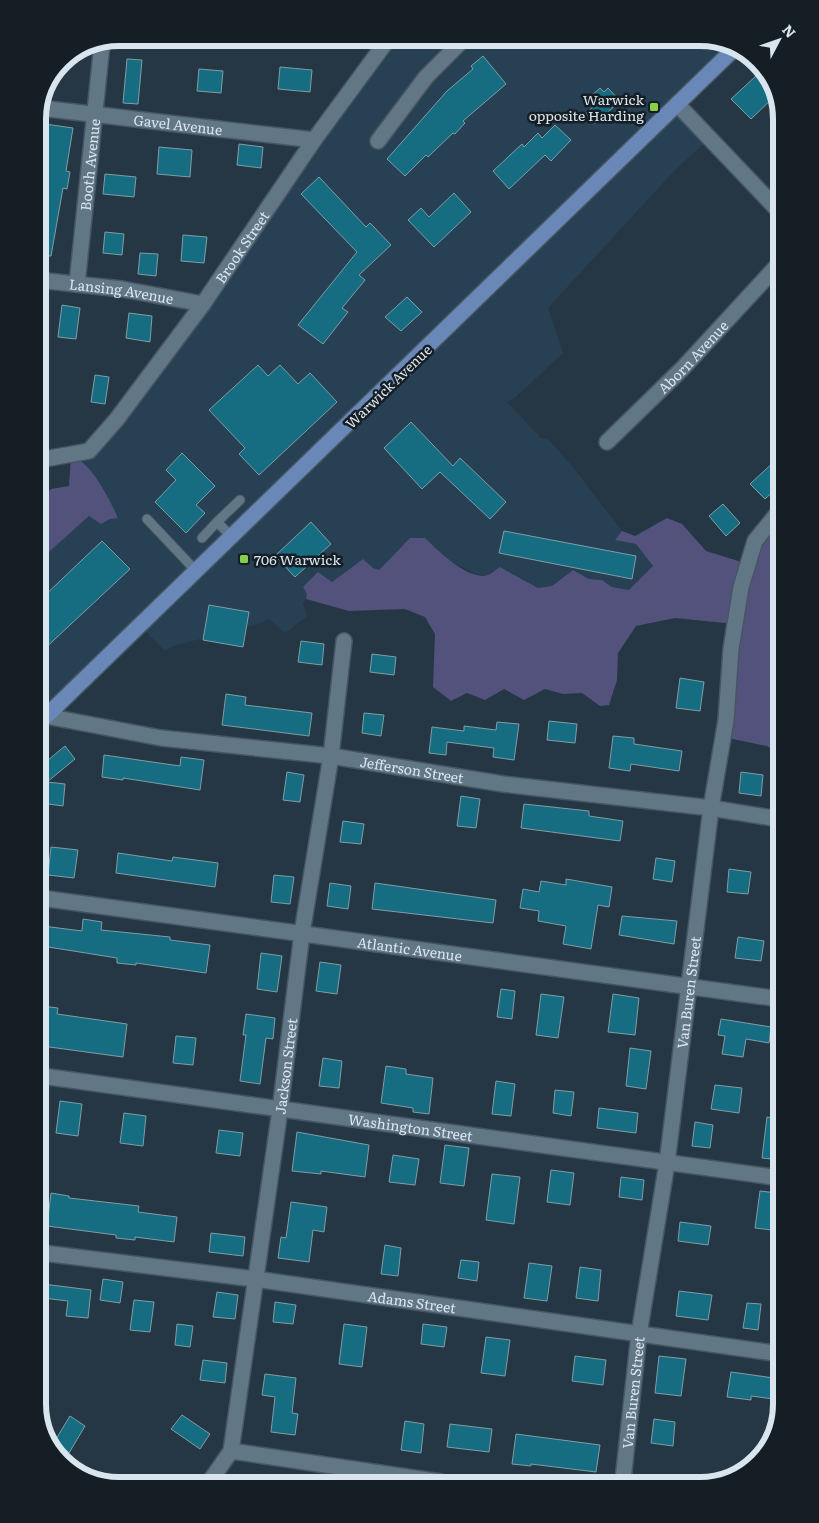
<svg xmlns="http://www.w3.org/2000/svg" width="819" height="1523" font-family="Literata,serif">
<rect width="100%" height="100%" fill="#253745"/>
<path fill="#274053" d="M390,38h316l29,10 -55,56 30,34 -34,31 -128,139 15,45 -47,44 -9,5 34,36 7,1 24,27 50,65 -7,9 21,4 17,22 -24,24 -17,-3 -10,-7 -13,-1 -16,-9 -21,16 -14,2 -37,-21 -16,9 -9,-2 -24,-12 -27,-24h-15l-31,32 -6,-2 -10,-9 -31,23 -14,-9 -15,31 4,12 -22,17 -16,-14 -7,4 -89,23 -8,5 -23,-23 -102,95v-163l49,-44 -10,-58 4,-1z"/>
<path fill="#52527c" d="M71,456c20,5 39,44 47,62l-8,1 -9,5 -12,-8 -49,44 -1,-61 12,-10 18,-3z
M777,515l1,238 -11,-7 -39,-8 7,-114 -60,-6 -39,8 -18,27 -1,27 -8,25 -9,1 -18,-13 -19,1 -18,-5 -21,11 -20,-11 -19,11 -18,-7 -16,8 -18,-14 2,-53 -10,-17 -20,-8 -56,2 -43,-12 1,-5 -4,-7 15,-15 14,10 31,-23 10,9 6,2 31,-32h15c14,13 37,37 58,38 6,0 12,-6 17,-9l38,21 14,-2 21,-16 16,9 13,1 10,7 17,3 24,-24 -17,-22 -21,-4 7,-9 13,5 32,-18 15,6 24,27 42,13z"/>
<path fill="#166c81" stroke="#809da6" d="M483,56l23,28 -43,37 2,2 -10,11 -2,-1 -25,24 -2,-2 -21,21 -18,-17 60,-68 26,-22 -2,-3z
M127,59l15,1 -4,44 -15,-1z
M280,67l32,3 -2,22 -32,-3z
M199,69l24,2 -2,22 -24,-2z
M757,75l18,21 -24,23 -20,-20z
M600,88l4,4 4,-4 12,13 -25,23 -9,-11 8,-7 -6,-7z
M38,123l35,5 -7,43 4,1 -3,17 -4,-1 -12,68 -13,-1z
M555,125l16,15 -20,21 -6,-6 -36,34 -16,-18 29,-27 2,3 14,-14 4,5z
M239,144l24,3 -2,21 -24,-3z
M159,147l33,3 -2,27 -33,-3z
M105,174l31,3 -2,20 -31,-3z
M319,177l47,50 4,-4 21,22 -32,30 6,5 -23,28 6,4 -25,32 -25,-19 59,-73 -56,-58z
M454,193l17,19 -37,35 -26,-27 13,-12 8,9z
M105,232l19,2 -2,21 -19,-2z
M183,235l24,2 -3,26 -23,-2z
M140,253l18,1 -2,22 -18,-2z
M407,297l15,15 -21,19 -16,-14z
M62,305l18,3 -4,31 -18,-2z
M129,313l23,3 -2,26 -24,-4z
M258,365l10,11 12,-11 18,19 12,-11 27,29 -78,73 -20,-21 6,-6 -36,-38z
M95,375l14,2 -4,27 -14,-2z
M411,422l42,44 7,-8 46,44 -16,17 -50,-47 -18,17 -38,-41z
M182,453l33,33 -19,19 9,8 -19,20 -31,-31 21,-22 -10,-10z
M777,459v29l-12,11 -15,-15z
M723,504l17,19 -14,13 -17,-20z
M311,522l20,22 -36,33 -20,-21z
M504,531l132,25 -4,23 -133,-26z
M102,541l28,28 -90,84v-53z
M209,605l40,7 -6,35 -40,-7z
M301,641l23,3 -2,21 -24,-3z
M372,654l24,3 -2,18 -24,-3z
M680,678l24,4 -4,29 -24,-3z
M226,694l20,3 -1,8 67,8 -3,23 -87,-11z
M364,713l20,2 -3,21 -19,-3z
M549,721l28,3 -2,19 -28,-3z
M497,722l22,2 -5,36 -21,-3 1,-9 -47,-6 -1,13 -17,-2 3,-26 32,4v-5l32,4z
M613,736l21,2v6l48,7 -3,20 -48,-7 -1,7 -21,-3z
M65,746l10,13 -28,23 18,2 -2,22 -22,-3v-37z
M104,755l76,11 1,-9 23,3 -4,30 -77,-12v2l-21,-3z
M287,772l17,3 -4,27 -17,-2z
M741,772l22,3 -2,21 -22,-3z
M461,796l19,3 -4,29 -19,-2z
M524,804l65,7v5l34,5 -3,20 -99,-13z
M343,821l21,3 -3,20 -21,-2z
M51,847l27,3 -4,28 -26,-3z
M118,853l54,8 1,-4 45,6 -3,24 -99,-14z
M656,858l19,3 -3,21 -19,-3z
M729,869l22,3 -3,22 -21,-2z
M274,875l20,2 -4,27 -19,-2z
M566,879l46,8 -3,20 -11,-2 -7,44 -28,-5 3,-18 -28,-5 1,-10 -19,-3 3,-19 16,3 2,-11 25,4z
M330,883l21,3 -3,23 -21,-3z
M375,883l121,17 -3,23 -121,-14z
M622,916l55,5 -3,23 -55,-9z
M83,919l19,3 -1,8 69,7v3l40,5 -4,28 -70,-10v2l-19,-2v-5l-75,-12 1,-20 39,5z
M738,937l26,4 -3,20 -26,-3z
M261,953l21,3 -5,36 -20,-3z
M320,962l21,3 -4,29 -21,-3z
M501,989l14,2 -3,28 -15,-2z
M541,994l23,3 -6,41 -22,-3z
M613,994l26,4 -4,37 -27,-3z
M42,1006l16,2 -1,6 70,10 -4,33 -81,-11z
M246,1014l29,4 -2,21 -7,-1 -6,46 -20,-3 6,-46h-3z
M721,1019l50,8 -2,16 -23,-4 -3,18 -21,-3 3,-18 -7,-1z
M176,1036l20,2 -3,27 -20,-2z
M630,1048l21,3 -5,38 -20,-3z
M323,1058l19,3 -3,27 -20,-2z
M386,1066l20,3v5l27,4 -4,36 -16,-2v-4l-32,-5z
M496,1081l19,3 -4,32 -19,-2z
M715,1085l27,3 -3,25 -28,-4z
M555,1090l19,2 -3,24 -18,-3z
M60,1101l22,3 -4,32 -22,-3z
M599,1108l39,5 -2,20 -39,-5z
M124,1113l22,3 -3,30 -23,-3z
M767,1117l13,2v41l-18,-2z
M695,1122l18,3 -3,23 -18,-2z
M219,1130l24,3 -3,23 -24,-3z
M297,1132l72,13 -4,32 -44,-6v3l-29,-3z
M445,1145l24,3 -5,38 -24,-3z
M393,1155l26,4 -4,26 -26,-3z
M551,1170l23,3 -4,32 -23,-3z
M492,1174l28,3 -6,47 -28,-4z
M621,1177l23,3 -2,20 -23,-3z
M760,1191l17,2 -5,37 -17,-2z
M51,1193l18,3v2l70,8 -1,6 39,5 -3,25 -39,-5v3l-19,-2v-3l-69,-9z
M291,1202l36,5 -3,25 -11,-2 -4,32 -31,-4 3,-21 5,1z
M680,1222l31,4 -3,19 -30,-4z
M211,1233l34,4 -2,19 -34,-4z
M385,1245l16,3 -3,28 -17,-2z
M461,1260l18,2 -2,19 -19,-3z
M529,1263l23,3 -5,35 -23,-3z
M580,1267l21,3 -3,31 -22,-3z
M103,1279l20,3 -3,21 -20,-3z
M43,1284l48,6 -3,28 -22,-2 2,-15 -25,-3z
M679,1291l33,4 -4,25 -32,-4z
M217,1292l21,3 -3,24 -22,-2z
M134,1300l20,2 -4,30 -20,-2z
M275,1302l21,3 -3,19 -20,-2z
M747,1303l14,1 -3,26 -15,-2z
M177,1324l16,2 -3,21 -15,-2z
M344,1324l23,3 -5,40 -23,-3z
M423,1324l24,3 -3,20 -23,-3z
M486,1337l24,3 -5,36 -24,-3z
M575,1356l31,4 -3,25 -31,-4z
M659,1356l27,3 -5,37 -26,-3z
M203,1360l24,3 -2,20 -25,-3z
M731,1372l50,7v21l-30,-4v4l-24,-3z
M265,1374l31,4 -4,35 6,1 -3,21 -24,-3 4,-35 -13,-2z
M182,1415l28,19 -10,15 -29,-20z
M70,1416l15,10 -16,27 -16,-9z
M654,1419l21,3 -2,24 -22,-3z
M405,1421l19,3 -3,29 -20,-3z
M450,1424l42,5 -3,23 -42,-5z
M516,1434l84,11 -4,27 -65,-8v2l-19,-2z"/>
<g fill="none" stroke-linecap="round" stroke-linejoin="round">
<g stroke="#465662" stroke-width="11">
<path id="service" d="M147,519l50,53
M217,522l23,-22
M202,538l15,-16 16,16"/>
</g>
<g stroke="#465662" stroke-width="18">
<g id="minor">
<path d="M677,104l99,104"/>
<path id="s1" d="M40,108l274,32"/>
<path d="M378,141l48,-64 39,-39"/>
<path id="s2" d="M38,280l84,9 81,15"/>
<path id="s3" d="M77,284l25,-240"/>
<path id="s4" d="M607,442l75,-73 94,-102"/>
<path id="s5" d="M39,460l50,-9 28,-32 86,-115 111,-164 75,-102"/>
<path id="s6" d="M46,716l115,22 170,18 172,28 208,24 68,11"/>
<path id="s7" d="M41,898l739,101"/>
<path id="s8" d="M42,1076l738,102"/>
<path id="s9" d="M43,1253l212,26 526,75"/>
<path d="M231,1451l210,31"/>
<path id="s10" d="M623,1480l16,-146 28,-171 44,-355 15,-88 5,-71 10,-62 14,-46 22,-27"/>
<path id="s11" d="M208,1484l23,-33 49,-341 22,-177 29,-177 13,-115"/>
</g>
</g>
<g stroke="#465662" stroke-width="18">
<path id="primary" d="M40,722l695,-674"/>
</g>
<use href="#service" stroke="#627786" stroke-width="9"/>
<use href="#minor" stroke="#627786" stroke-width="15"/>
<use href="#primary" stroke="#6988b8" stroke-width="15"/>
</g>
<g fill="#86cf4b" stroke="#151e24" stroke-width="2">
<rect x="649" y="102" width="10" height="10" rx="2.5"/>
<rect x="239" y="554" width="10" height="10" rx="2.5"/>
</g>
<g text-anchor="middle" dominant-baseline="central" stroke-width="5" stroke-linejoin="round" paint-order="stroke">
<g font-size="14" fill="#d9e5ee" stroke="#151e24" text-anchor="end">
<text x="644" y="99">Warwick<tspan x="644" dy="16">opposite Harding</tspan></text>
<text x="254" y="559" text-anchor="start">706 Warwick</text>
</g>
<g font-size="14" fill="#d9e5ee" stroke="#151e24">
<text stroke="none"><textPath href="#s1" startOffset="139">Gavel Avenue</textPath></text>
<text stroke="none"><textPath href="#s3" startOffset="120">Booth Avenue</textPath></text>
<text stroke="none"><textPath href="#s5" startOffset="306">Brook Street</textPath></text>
<text stroke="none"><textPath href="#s2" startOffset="84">Lansing Avenue</textPath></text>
<text stroke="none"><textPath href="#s4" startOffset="121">Aborn Avenue</textPath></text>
<text transform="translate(388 386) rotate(-44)">Warwick Avenue</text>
<text stroke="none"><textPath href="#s6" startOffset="370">Jefferson Street</textPath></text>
<text stroke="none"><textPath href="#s7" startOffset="372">Atlantic Avenue</textPath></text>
<text stroke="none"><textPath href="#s10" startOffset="492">Van Buren Street</textPath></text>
<text stroke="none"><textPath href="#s11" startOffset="429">Jackson Street</textPath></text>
<text stroke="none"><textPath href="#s8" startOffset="372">Washington Street</textPath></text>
<text stroke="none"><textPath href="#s9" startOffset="372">Adams Street</textPath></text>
<text stroke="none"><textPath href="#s10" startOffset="88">Van Buren Street</textPath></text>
</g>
</g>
<path d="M0 0H819V1523H0ZM119 46H700A73 73 0 0 1 773 119V1404A73 73 0 0 1 700 1477H119A73 73 0 0 1 46 1404V119A73 73 0 0 1 119 46Z" fill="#151e24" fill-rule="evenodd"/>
<path fill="none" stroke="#d9e5ee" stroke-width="6" d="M119 46H700A73 73 0 0 1 773 119V1404A73 73 0 0 1 700 1477H119A73 73 0 0 1 46 1404V119A73 73 0 0 1 119 46Z"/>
<g transform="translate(779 40) rotate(49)" stroke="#151e24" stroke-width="4" paint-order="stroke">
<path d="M0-4L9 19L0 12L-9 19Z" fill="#d9e5ee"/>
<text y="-8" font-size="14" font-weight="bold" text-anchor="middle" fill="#d9e5ee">N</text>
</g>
</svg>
